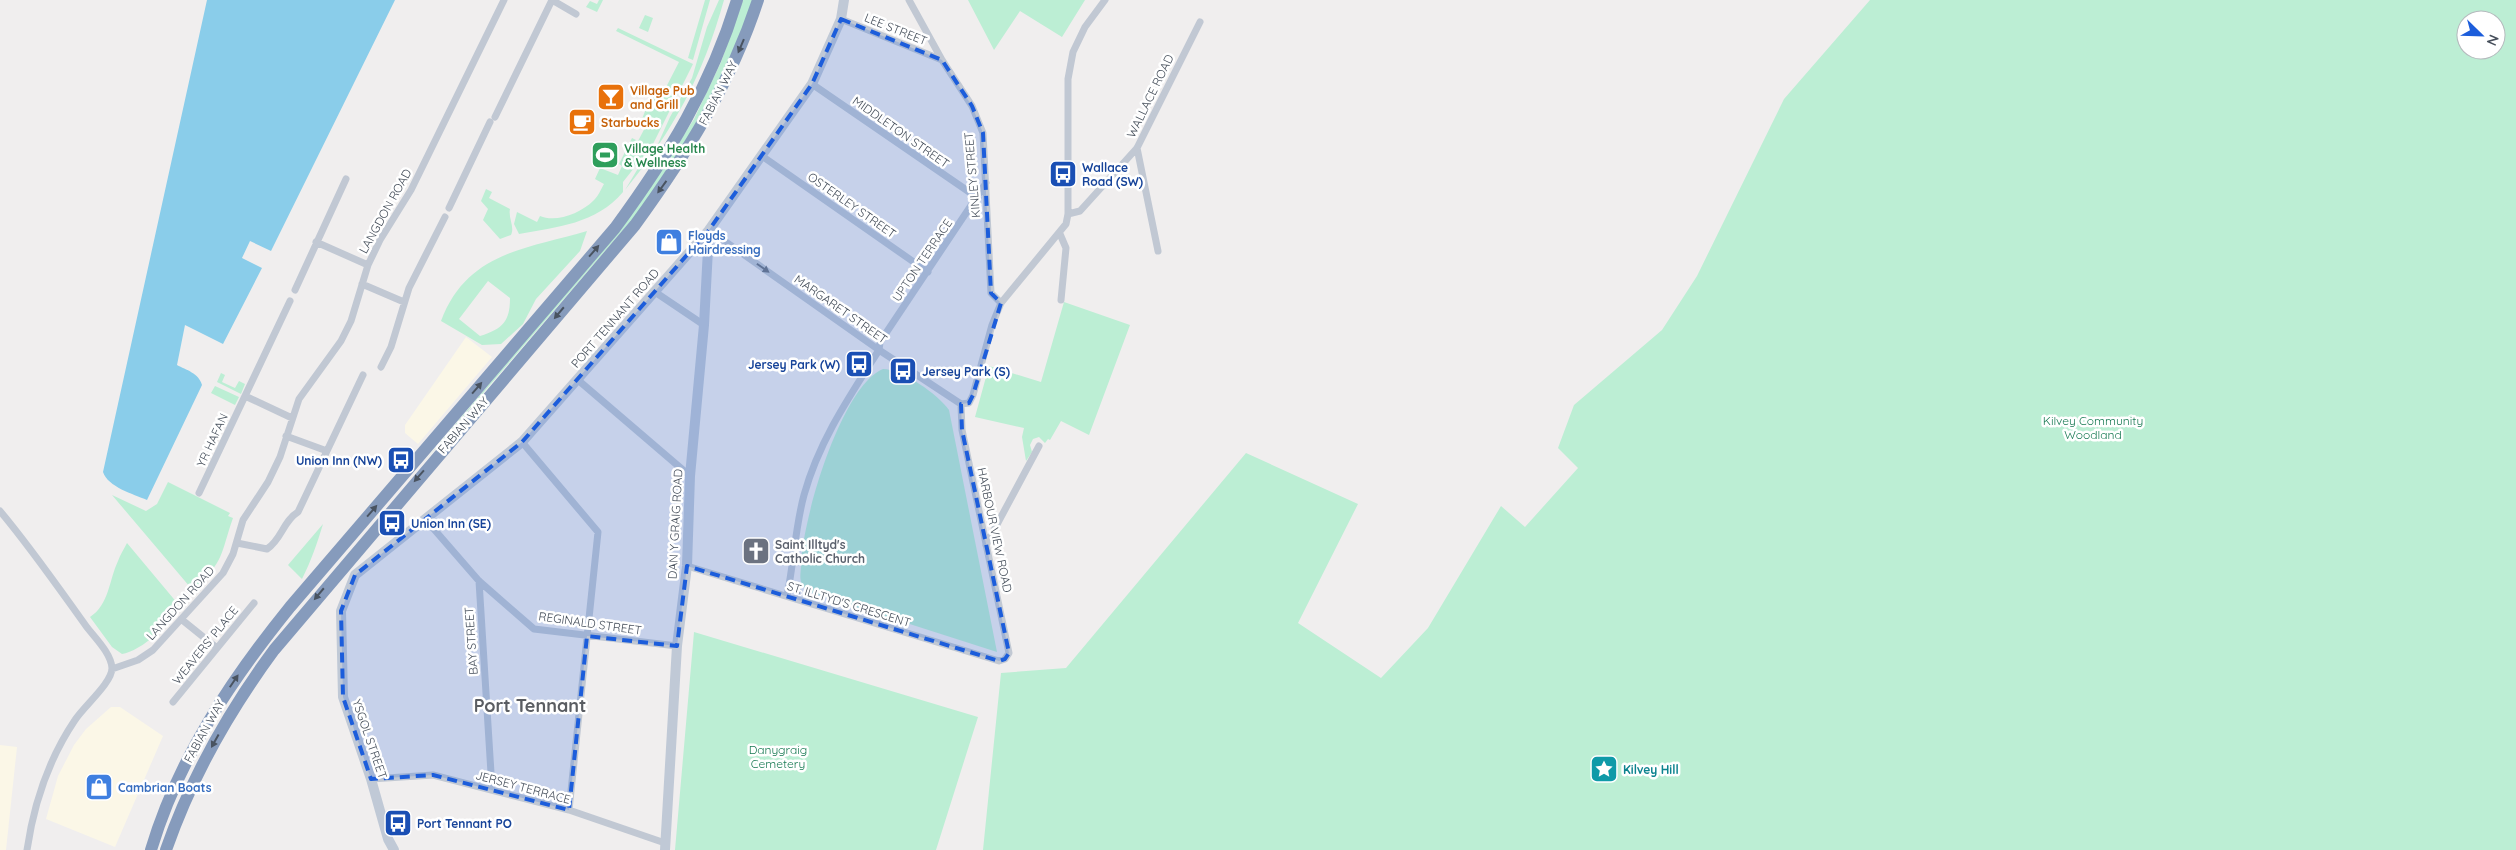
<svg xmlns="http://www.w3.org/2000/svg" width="2516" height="850" font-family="Quicksand,sans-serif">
<rect width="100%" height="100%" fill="#f0eeee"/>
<path fill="#fbf7e7" d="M466,337l26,20 -74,87 -13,-11v-8z
M111,707h9l43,29 -48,111 -69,-28 12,-43 16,-31 12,-16z
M0,745l17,2 -11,103h-6z"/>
<path fill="#bceed4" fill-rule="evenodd" d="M599,0h4l-6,12 -11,-5 4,-6 7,3z
M705,0h5l-17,60 -5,-2z
M719,0h5c-21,75 -50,130 -99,190l12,-20 20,-24 13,-29 22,-39 15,-51z
M743,0h10l-24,64 -29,58 -59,87 -218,254 215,-257 56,-87 27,-57z
M968,0h117l-23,37 -42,-26 -26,39z
M1870,0h646v850h-1533l18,-177 65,-5 180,-215 112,51 -60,119 83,55 47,-50 73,-122 24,21 53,-59 -20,-20 16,-43 88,-75 35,-54 87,-177zM2466,20h30v30h-30z
M645,15l8,3 -5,14 -9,-4z
M618,28l75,36 -40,80 -30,38v10c-27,32 -66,35 -104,42l-5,-10 3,-12 20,10 3,-6c16,7 41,-3 53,-15 5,-4 8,-12 11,-17l-9,-5 5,-11 18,7 4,-9 -3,-2 13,-26 6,3 10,-19 -6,-3 9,-23 7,2 2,-3h2l17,-33 -63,-31z
M486,189l6,3 -3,6 21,11c-2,9 5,18 1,26l-11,4 -17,-19 5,-11 -7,-8z
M587,231l-7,20 -44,48 -13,25 -22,20 -19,1 -41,-24c26,-69 85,-72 146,-90zM488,281l22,17c0,23 -7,31 -30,38l-21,-17z
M1064,302l66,23 -41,110 -28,-14 -11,19 -2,-1 -3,4 -6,-6 -6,2 -3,6 2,7 -6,9 -4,-24 2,-9 -49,-11 14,-51 52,16z
M883,369c19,0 56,26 66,41l48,242 -184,-59c-4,-2 -9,-5 -11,-9 -3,-5 -1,-13 -1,-19 1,-44 40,-179 82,-196z
M221,373l4,2 -3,7 13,6 4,-7 6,3 -4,10 -24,-12z
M215,386l24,11 -4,8 -24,-12z
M168,482l62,31 -2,3 5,2c-13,37 -8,43 -39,70l-4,-1 -78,-92 34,16 11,-7z
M323,524c-6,20 -12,37 -21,55l-14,-14z
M127,543l51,61c-4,19 -37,47 -56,50l-10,-7 -22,-30c19,-12 19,-37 28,-56 2,-6 6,-12 9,-18z
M694,632l284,85 -42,133h-261z"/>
<path fill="#8acdea" d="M207,0h188l-124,251 -21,-10 -8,17 20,10 -39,76 -38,-19 -8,40c9,5 22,8 25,20l-55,115c-14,-6 -39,-13 -44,-28z"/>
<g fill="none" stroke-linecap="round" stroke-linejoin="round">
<path stroke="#c1c8d3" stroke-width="7" d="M552,0l24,14
M909,0l33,60 30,46 11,27 8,160 10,10
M841,19l101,41
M812,84l166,114
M495,117l57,-117
M1137,148l21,103
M762,156l166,116
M449,208l41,-86
M1068,214l12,-3 57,-63 63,-126
M709,230l170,120 82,54
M1060,234l6,14 -5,52
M316,242l52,23
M362,284l42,18
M295,290l51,-111
M655,292l49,33
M381,367l10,-20 18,-59 36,-71
M578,380l112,96
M245,396l47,22
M961,404l8,-1 4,-8 19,-70 9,-22 65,-79 2,-10v-135l5,-27 12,-25 20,-27
M286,436l41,15
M522,442l76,90 -29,278
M199,493l91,-192
M0,511c31,37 58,76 86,115 9,12 25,27 26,42 0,15 -28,38 -37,52 -27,40 -41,82 -48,130
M426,520l53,61 55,48 143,17
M237,543l30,6c15,-10 16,-28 31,-37l65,-137
M986,545l53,-99
M687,566l312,95 6,-2 4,-6 -47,-223 -1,-26
M479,581l13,208
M787,596c7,-34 8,-68 17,-101 15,-54 45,-98 75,-145l1,-8 106,-159
M181,619l36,29
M112,669l26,-9 15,-10 70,-77 10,-19 10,-34 25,-38 12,-25 19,-58 42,-58 10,-20 17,-56 12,-25 31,-50 93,-190
M173,702l81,-99
M371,779l62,-4 136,35 96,33"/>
<path stroke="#c0c9d6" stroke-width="10" d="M394,850l-6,-11 -17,-60 -28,-82 -2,-86 14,-36 167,-133 187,-212 103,-146 29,-65 3,-19
M665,850l12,-204 10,-80 3,-90 14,-151 5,-95"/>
<path stroke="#869bbc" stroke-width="12" d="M151,850c27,-91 80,-170 139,-243l325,-379c53,-72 96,-142 122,-228
M166,850c25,-72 63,-139 108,-200l361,-425c51,-70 96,-142 123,-225"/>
</g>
<defs><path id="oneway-solid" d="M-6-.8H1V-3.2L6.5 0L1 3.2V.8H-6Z" transform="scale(1.25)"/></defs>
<g fill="#495360">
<use href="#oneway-solid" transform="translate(741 46) rotate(113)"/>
<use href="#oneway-solid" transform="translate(662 187) rotate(126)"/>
<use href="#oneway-solid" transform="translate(594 251) rotate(-49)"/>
<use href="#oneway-solid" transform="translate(559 313) rotate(130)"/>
<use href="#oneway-solid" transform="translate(477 388) rotate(-49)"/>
<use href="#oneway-solid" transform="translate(419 476) rotate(131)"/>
<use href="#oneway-solid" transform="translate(372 511) rotate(-49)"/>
<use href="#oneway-solid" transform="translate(319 594) rotate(130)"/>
<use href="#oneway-solid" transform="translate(234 681) rotate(-56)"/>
<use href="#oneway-solid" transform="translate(215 741) rotate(119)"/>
</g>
<use fill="#717985" href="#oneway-solid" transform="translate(763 268) rotate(35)"/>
<path fill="#1c5ddb" fill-opacity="0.2" stroke="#1c5ddb" stroke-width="4" stroke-dasharray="10 6" stroke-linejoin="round" d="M841,19l101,41 30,46 11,27 8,160 10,10 -28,92 -4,8 -8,1 1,26 47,223 -4,6 -6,2 -312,-95 -10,80 -90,-10 -18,174 -136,-35 -62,4 -28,-82 -2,-86 14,-36 167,-133 187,-212 103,-146z"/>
<defs>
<g id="bar-square" transform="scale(1.4375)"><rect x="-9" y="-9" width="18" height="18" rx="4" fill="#e8710a" stroke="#fff"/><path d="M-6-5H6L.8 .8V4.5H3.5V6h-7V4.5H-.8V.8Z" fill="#fff"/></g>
<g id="cafe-square" transform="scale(1.4375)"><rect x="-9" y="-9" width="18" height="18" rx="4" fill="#e8710a" stroke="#fff"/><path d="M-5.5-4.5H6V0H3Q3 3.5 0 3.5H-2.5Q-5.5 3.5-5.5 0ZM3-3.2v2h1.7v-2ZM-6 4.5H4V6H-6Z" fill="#fff"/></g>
<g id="stadium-square" transform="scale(1.4375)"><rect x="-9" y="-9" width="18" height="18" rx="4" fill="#2e9e5b" stroke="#fff"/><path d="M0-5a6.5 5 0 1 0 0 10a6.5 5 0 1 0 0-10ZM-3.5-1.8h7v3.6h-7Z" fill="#fff"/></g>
<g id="bus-square" transform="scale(1.4375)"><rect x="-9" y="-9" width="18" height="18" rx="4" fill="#1a4fb4" stroke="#fff"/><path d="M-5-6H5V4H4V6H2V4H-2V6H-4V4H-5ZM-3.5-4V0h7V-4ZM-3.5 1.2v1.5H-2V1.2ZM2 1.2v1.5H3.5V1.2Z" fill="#fff"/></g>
<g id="shop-square" transform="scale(1.4375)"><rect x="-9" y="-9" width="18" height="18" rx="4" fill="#3f7fe0" stroke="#fff"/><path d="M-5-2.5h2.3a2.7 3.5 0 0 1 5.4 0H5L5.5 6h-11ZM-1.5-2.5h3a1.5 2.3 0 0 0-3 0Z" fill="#fff"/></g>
<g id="church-square" transform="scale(1.4375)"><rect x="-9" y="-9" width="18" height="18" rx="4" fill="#6b7280" stroke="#fff"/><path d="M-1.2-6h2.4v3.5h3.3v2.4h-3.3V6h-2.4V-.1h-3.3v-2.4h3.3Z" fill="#fff"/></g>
<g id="sight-square" transform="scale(1.4375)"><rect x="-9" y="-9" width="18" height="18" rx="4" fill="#0f9aa8" stroke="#fff"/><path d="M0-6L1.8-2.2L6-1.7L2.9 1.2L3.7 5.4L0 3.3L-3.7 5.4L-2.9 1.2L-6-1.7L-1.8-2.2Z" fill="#fff"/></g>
</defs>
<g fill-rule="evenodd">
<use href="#bar-square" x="611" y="97"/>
<use href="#cafe-square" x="582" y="122"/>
<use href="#stadium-square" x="605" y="155"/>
<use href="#bus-square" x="1063" y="174"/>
<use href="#shop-square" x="669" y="242"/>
<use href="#bus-square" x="859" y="364"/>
<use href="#bus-square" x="903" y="371"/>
<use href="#bus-square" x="401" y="460"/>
<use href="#bus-square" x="392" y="523"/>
<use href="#church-square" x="756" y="551"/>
<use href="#sight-square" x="1604" y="769"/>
<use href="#shop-square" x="99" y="787"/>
<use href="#bus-square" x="398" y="823"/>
</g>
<g text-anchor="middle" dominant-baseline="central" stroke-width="5" stroke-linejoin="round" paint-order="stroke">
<g font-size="12" fill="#464f5b" stroke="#fff">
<text transform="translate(896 29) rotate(22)">LEE STREET</text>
<text transform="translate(718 93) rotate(-63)">FABIAN WAY</text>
<text transform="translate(1150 96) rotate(-64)">WALLACE ROAD</text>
<text transform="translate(901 132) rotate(35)">MIDDLETON STREET</text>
<text transform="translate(972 175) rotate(-95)">KINLEY STREET</text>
<text transform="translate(852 205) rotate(35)">OSTERLEY STREET</text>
<text transform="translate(385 211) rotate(-61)">LANGDON ROAD</text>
<text transform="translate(922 260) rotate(-56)">UPTON TERRACE</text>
<text transform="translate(841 309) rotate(35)">MARGARET STREET</text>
<text transform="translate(615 318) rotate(-49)">PORT TENNANT ROAD</text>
<text transform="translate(463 425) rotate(-49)">FABIAN WAY</text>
<text transform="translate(212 440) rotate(-65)">YR HAFAN</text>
<text transform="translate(675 524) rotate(-87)">DAN Y GRAIG ROAD</text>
<text transform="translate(995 530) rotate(78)">HARBOUR VIEW ROAD</text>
<text transform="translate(180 603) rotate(-48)">LANGDON ROAD</text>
<text transform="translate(849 604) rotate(17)">ST. ILLTYD'S CRESCENT</text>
<text transform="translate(590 623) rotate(8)">REGINALD STREET</text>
<text transform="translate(471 641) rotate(-94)">BAY STREET</text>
<text transform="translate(205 645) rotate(-51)">WEAVERS' PLACE</text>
<text transform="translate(204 731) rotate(-61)">FABIAN WAY</text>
<text transform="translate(370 739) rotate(71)">YSGOL STREET</text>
<text transform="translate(523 787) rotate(15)">JERSEY TERRACE</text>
</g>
<g font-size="12" font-weight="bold" fill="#c56008" stroke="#fff" text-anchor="start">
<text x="630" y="90">Village Pub<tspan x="630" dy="14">and Grill</tspan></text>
<text x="601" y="122">Starbucks</text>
</g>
<g font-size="12" font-weight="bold" fill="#27864d" stroke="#fff" text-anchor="start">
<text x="624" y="148">Village Health<tspan x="624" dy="14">&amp; Wellness</tspan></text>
</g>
<g font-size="12" font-weight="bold" fill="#164399" stroke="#fff" text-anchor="start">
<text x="1082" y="167">Wallace<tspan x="1082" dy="14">Road (SW)</tspan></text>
<text x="840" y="364" text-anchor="end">Jersey Park (W)</text>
<text x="922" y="371">Jersey Park (S)</text>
<text x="382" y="460" text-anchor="end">Union Inn (NW)</text>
<text x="411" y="523">Union Inn (SE)</text>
<text x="417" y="823">Port Tennant PO</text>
</g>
<g font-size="12" font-weight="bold" fill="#366cbe" stroke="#fff" text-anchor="start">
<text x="688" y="235">Floyds<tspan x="688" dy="14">Hairdressing</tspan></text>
<text x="118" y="787">Cambrian Boats</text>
</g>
<g font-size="12" fill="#187a53" stroke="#fff">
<text x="2093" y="420">Kilvey Community<tspan x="2093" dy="14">Woodland</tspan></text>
<text x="778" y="749">Danygraig<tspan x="778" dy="14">Cemetery</tspan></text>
</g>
<g font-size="12" font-weight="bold" fill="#5b616d" stroke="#fff" text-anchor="start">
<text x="775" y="544">Saint Illtyd's<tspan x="775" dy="14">Catholic Church</tspan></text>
</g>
<g font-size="12" font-weight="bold" fill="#0d838f" stroke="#fff" text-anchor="start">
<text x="1623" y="769">Kilvey Hill</text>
</g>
<g font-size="18" font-weight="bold" fill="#5a5d62" stroke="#fff">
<text x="530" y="705">Port Tennant</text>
</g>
</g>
<g transform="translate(2481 35) rotate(113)"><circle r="24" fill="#ffffff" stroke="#b5b9bd"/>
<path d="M0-4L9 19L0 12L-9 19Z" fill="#1c5ddb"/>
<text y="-8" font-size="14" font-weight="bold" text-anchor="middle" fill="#464f5b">N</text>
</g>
</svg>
